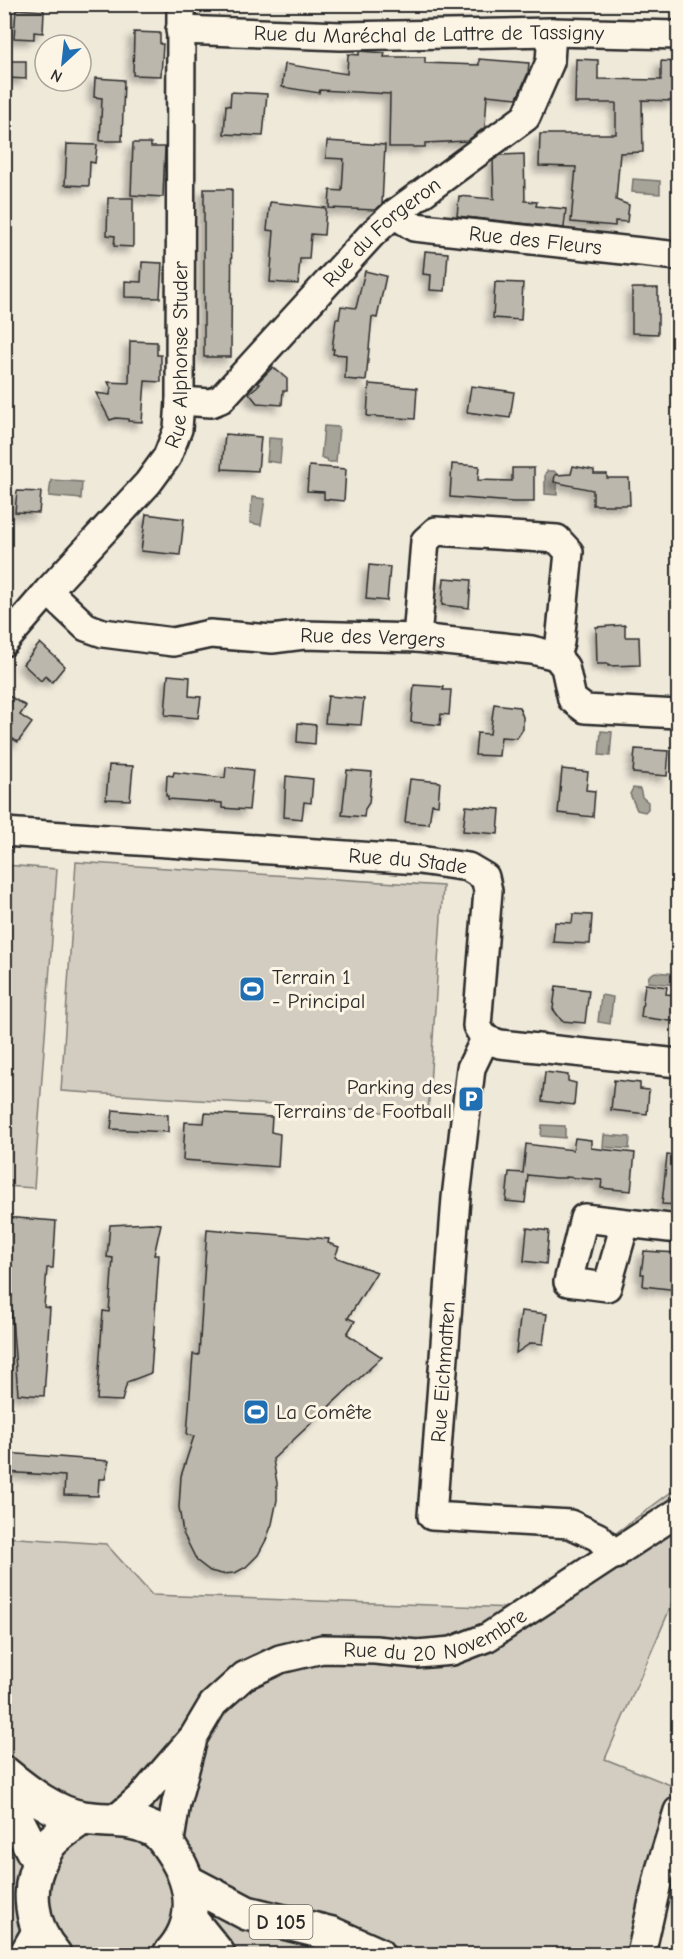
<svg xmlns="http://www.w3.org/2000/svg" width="683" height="1959" font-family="'Comic Neue',sans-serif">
<defs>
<filter id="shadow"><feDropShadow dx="-5.5" dy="5.5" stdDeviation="3" flood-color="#0004"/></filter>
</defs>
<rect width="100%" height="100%" fill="#efe9da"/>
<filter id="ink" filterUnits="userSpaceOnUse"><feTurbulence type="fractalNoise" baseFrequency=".0167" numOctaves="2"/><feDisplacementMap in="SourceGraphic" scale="12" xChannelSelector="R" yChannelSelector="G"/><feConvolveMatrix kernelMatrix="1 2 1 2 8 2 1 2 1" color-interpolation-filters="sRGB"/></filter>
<g filter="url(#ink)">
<path fill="#d2cdc0" stroke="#7e7c76" stroke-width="1.5" d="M76,862l367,24 -15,229 -367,-24z
M5,865l52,4 -23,319 -29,-2z
M678,1487v103l-73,169 73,29v43l-43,123h-630l-1,-417 102,7 46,51 363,13z"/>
<path fill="#a6a399" stroke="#75736d" stroke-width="1.5" d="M633,179l27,2v13l-28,-2z
M324,426l15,1 -3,35h-8l-1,-3 -6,-1z
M269,438l13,1 -2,24 -13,-2z
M547,471h7l3,3v21l-12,-1v-20z
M51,480l31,2 -1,17 -32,-3z
M252,497l13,2 -4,26 -11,-2z
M601,731l11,1 -2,24 -11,-1z
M633,788l7,1 2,8 6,5v7l-3,3 -8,-2 -7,-16z
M655,972l22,2 -2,11 -27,-3 1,-6z
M601,995l12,2 -3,27 -12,-2z
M542,1125l23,1v12l-24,-2z
M604,1135l26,2 -1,12 -26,-2z"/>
<path fill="#bcb7ac" stroke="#2b2b2b" stroke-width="1.5" filter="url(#shadow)" d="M16,9l28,2 -1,22 -9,-1v7l-20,-1z
M134,32l26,1v11h3l-2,32 -28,-1z
M359,51l26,2 -1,4h41v6l54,2v-6l50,4 -1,10 -11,25 -30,-3 -2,32 -18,14 -42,2v4h-36l1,-53 -70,-4 -1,3 -37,-6 3,-23 62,10 1,-20 11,1z
M576,59l22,1v19l63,1v-19l17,1v34l-6,-1v6l-30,-1 1,52 -23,1 -4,47 13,5 -2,17 -12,-1v5l-44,-4 5,-55 -37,-1 1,-32h76v-31h-41z
M9,61h17v18l-18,-1z
M95,78l29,2 -2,61h-22l2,-43 -8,-1z
M231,92l36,2 -4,42 -39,-2 2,-29 4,1z
M327,141l58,4 -3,59 -7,6 -46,-2 1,-18 12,1 2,-32 -18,-1z
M133,143h18v4h14l-2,50 -32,-2z
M67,144l30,1 -2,18 -5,-1 -1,24 -24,-1z
M524,154l1,47 12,1 -1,4 30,3 -2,19 -107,-12 2,-20 35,3 -1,-39 8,-5z
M204,189h28l-1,168h-27z
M108,198h25v49l-19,-1 1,-10 -8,-1z
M270,202l56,6 -2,27 -13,-1 -2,25h-9l-2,25 -28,-2 4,-51 -7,-1z
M425,251l23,2 -3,38 -15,-1 1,-15 -8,-1z
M142,262l20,1 -2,35 -35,-1v-16l16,1z
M365,271l21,5 -9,42 -5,-1 -6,64 -21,-2 1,-24 -13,-1 1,-5h-2l4,-30h3l2,-13 15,2z
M495,282l28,1 -2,37 -28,-2z
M632,288h26v46l-26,-1z
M130,341l27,1v13h4v27l-16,-1 -3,41 -14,-1v-2l-12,-1 -6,2 -14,-27 14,2 1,-7 -3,-6 21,1z
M273,367l14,12v12h-4l-1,14 -25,-2 -8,-10 11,-9 -3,-1z
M369,384l48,4 -2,31 -48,-3z
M471,386l43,6 -4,26 -43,-6z
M225,434l36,3 -3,34 -36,-2z
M452,464l27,2 -1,14 34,1v-13h22v34h-21l-63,-5z
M309,466l37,3 -2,32 -20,-2v-7l-17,-1z
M573,466l21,4v4h13v4h22l1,27h-37v-15l-39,-8 1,-7 16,-1z
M17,491l24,1 -2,21 -24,-1z
M146,514l38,5 -4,36 -39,-4z
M369,565l21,2 -3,34 -21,-2z
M444,578l27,2 -2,28 -27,-3z
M625,625v12h14l1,28 -32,1v-2h-11l-1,-37z
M40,643l25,23 -13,16 -7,-6 -4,5 -18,-17z
M168,675l22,2 -1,19 12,1 -3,21 -33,-3z
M414,685l30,2 -1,3h8l-2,25 -8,-1 -1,11 -29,-3z
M4,693l22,13 -6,9 12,8 -14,19 -10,-6 -4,6z
M328,696l36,3 -3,26 -36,-2z
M494,704l25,3 4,10v12l-6,9 -16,-1 -2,19 -24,-1 2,-22 13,1z
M298,723l18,2 -1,19 -18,-2z
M635,749l34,2 -2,25 -34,-3z
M109,765l24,1 -3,34 -24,-1z
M226,767l27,3 -4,40 -27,-2v-5l-54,-4v-3h-2l1,-21 6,1 1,-4 51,6z
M562,769l26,3 -2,18 9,1 -2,26 -35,-4z
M347,770l25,2 -3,31 -4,6 -1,8 -22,-2z
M286,776l27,3 -2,24 -7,-1 -2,17 -18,-2z
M410,779l30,3 -2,23 -6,-1 -3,20 -24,-2z
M466,806l34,3 -2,25 -35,-3z
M573,914l19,1 -2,29 -37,-2 2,-20 17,1z
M645,984l22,3 -1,7 12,1 -1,27 -36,-5z
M556,986l33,4 -4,33 -23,-2 -9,-12z
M545,1072l23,3v6l8,2 -2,22 -32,-4z
M614,1080l26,3v6l9,1 -2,24 -36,-4z
M113,1110l55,5v17l-57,-3z
M205,1113l67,4 -1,15 9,2 -2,33 -95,-7 2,-38 19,1z
M575,1138l16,2v8l44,5 -4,38 -30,-3 1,-8 -36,-3v1h-11l-27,-3 -3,28 -19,-2 3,-29 14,1 3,-29 47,6z
M667,1155l11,1v49l-16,-1z
M4,1217l52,4 -3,47h-6l-3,39 6,1 -6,88 -26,-2z
M151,1223l10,1 -7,31h5l-8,118 -24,9 -5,19 -25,-1 6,-89 6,1 4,-54 -6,-1 3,-32z
M527,1228l22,3 -3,33 -22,-3z
M207,1229l122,10 -1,4 11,4 -4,10 42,15 -29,46 7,3 -8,13 35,23 -109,102 4,24v17l-5,24 -6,16 -8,15 -12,12 -11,6 -13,1 -12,-3 -13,-10 -14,-28 -4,-26 2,-31 13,-40 -7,-1 6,-81 6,1z
M644,1251l34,2v37l-35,-4 1,-12h-3z
M521,1311l26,3 -4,30 -12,-1 -15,10z
M4,1453l28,2 77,6 -4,18h-6l-1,17 -34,-1 1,-19 -61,-4z"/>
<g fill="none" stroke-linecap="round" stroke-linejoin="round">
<g stroke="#2b2b2b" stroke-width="32">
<g id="minor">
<path id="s1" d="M180,30l161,6 211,-4 126,3"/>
<path id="s2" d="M394,214l20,13 264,29"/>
<path id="s3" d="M180,401l31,2 10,-4 151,-165 22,-20 132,-97 24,-55 2,-30"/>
<path id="s4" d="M48,591l38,36 17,6 70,9 37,-8 62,5 32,-4 113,3 115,12 24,6 9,11 7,32 13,10 93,5"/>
<path d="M417,638l8,-97 11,-10 121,8 12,13 -9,90 -4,14"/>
<path id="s5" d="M4,642l44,-51 100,-108 19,-26 11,-28 2,-28 1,-397"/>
<path id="s6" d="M4,832l415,28 49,7 17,10 3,14 -11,135 8,13 15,5 178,19"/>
<path d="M485,1039l-14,29 -15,130 -24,318 138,8 28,13 17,18"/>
<path d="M625,1224l-18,63 -39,-5 16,-64 94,11"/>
<path id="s7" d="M116,1819l28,-25 50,-58 19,-32 31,-28 36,-17 42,-10 53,1 42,4 35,-3 36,-14 190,-125"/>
<path d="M169,1847l7,-44 16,-60"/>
<path d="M23,1954l15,-26"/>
<path d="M641,1954l19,-84 18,-59"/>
</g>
</g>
<g stroke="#2b2b2b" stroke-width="38">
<path id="major" d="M4,1773c22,18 51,41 80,45 25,4 43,-1 68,11 8,4 16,16 21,24 22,34 25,71 -3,101
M4,1794l35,69
M188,1882l59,31 85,21 45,20
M189,1918l29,36
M54,1954c-23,-26 -29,-66 -12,-97 3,-5 6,-12 10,-16 9,-9 20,-16 30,-23"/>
</g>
<use href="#minor" stroke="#fcf5e5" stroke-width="27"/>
<use href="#major" stroke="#fcf5e5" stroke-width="33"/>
</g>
</g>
<defs>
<g id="stadium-square" transform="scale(1.35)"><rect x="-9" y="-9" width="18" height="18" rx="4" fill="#1f6fb2" stroke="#fcf5e5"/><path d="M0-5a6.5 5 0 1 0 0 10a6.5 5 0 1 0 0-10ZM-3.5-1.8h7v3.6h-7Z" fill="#fff"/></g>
<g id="parking-square" transform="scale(1.35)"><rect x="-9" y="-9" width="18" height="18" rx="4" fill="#1f6fb2" stroke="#fcf5e5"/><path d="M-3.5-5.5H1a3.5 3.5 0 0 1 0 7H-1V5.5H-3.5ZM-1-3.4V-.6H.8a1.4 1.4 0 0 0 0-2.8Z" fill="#fff"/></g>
</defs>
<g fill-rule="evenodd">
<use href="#stadium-square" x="252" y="989"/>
<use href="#parking-square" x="471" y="1099"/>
<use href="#stadium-square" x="256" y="1412"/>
</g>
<g text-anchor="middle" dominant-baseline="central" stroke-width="6" stroke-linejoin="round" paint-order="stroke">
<rect fill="#fcf5e5" stroke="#6a6863" stroke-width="1.5" x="249.5" y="1905" width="63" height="34" rx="4.5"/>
<g font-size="20" font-weight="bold" fill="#2b2b2b">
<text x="281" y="1922">D 105</text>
</g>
<g font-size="21" fill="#2b2b2b" stroke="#fcf5e5">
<text stroke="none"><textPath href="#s1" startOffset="249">Rue du Maréchal de Lattre de Tassigny</textPath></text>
<text stroke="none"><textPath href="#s3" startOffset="274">Rue du Forgeron</textPath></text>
<text stroke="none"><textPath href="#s2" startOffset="146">Rue des Fleurs</textPath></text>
<text stroke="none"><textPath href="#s5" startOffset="351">Rue Alphonse Studer</textPath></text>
<text stroke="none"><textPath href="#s4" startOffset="342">Rue des Vergers</textPath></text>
<text stroke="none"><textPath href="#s6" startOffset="405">Rue du Stade</textPath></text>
<text transform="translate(443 1372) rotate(-86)">Rue Eichmatten</text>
<text stroke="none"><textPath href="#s7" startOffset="393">Rue du 20 Novembre</textPath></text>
</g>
<g font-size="21" fill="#2b2b2b" stroke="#fcf5e5" text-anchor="start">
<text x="272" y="977">Terrain 1<tspan x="272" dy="24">- Principal</tspan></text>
<text x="452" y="1087" text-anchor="end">Parking des<tspan x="452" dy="24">Terrains de Football</tspan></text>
<text x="276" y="1412">La Comête</text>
</g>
</g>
<rect width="683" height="1959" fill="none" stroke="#fcf5e5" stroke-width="24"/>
<rect x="12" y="12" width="659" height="1935" fill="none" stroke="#2b2b2b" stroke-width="2" filter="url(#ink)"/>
<g transform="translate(63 63) rotate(207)"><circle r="28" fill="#fcf5e5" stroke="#a8a49b" stroke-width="1.5"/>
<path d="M0-4.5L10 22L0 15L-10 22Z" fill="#1f6fb2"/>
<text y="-9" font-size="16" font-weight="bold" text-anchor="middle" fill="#2b2b2b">N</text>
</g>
</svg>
